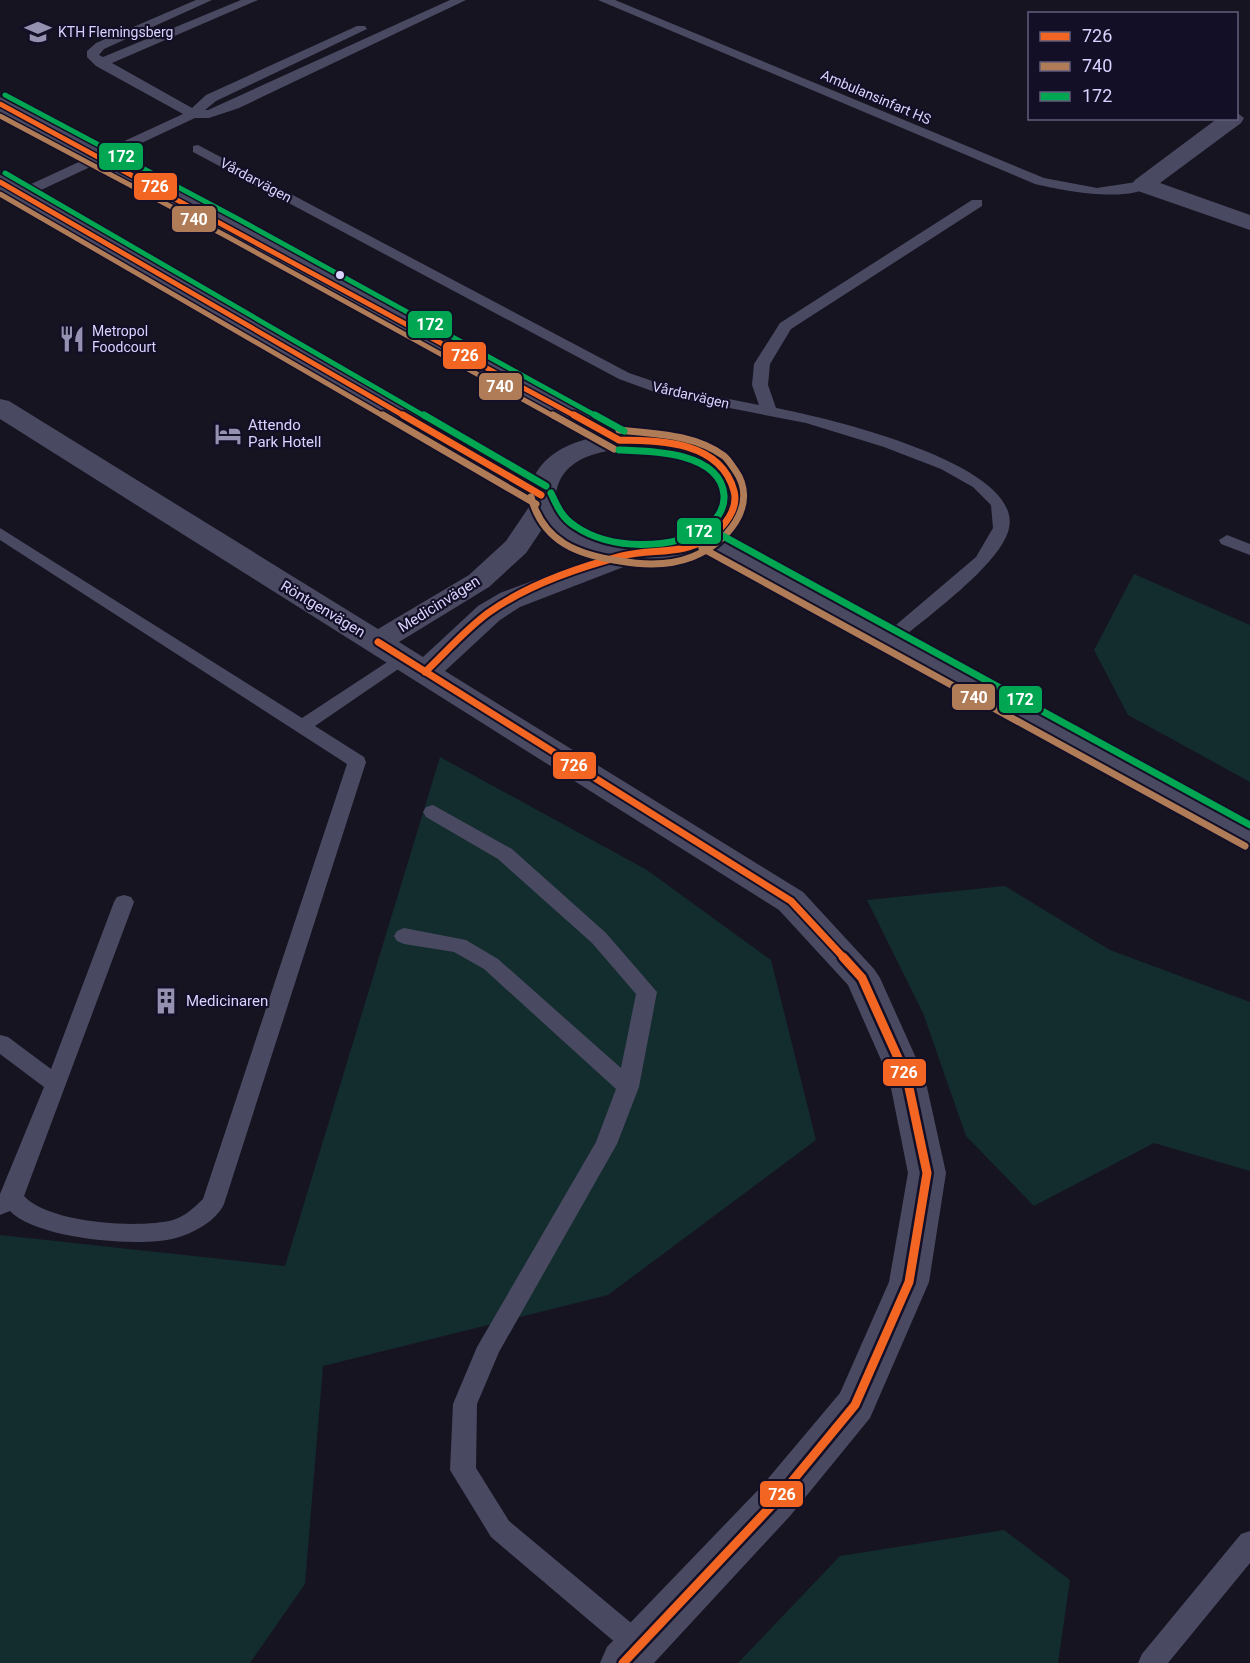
<svg xmlns="http://www.w3.org/2000/svg" width="1250" height="1663" font-family="Roboto,sans-serif">
<rect width="100%" height="100%" fill="#161421"/>
<path fill="#132c2d" d="M1134,574l116,51v157l-122,-67 -34,-65z
M440,757l207,113 124,90 45,180 -208,155 -285,71 -18,218 -55,79h-250v-428l285,31z
M1005,886l105,64 140,52v169l-96,-28 -120,63 -68,-70 -43,-123 -56,-113z
M1004,1530l66,50 -12,83h-320l102,-107z"/>
<g fill="none" stroke-linecap="round" stroke-linejoin="round">
<path fill="#4a4962" fill-rule="evenodd" d="M196,0h16l-108,49 -5,6 4,2 138,-57h17l-146,63 80,45 14,-13 151,-69h8l2,3 -151,72 -11,9h3l242,-110h16l-227,108 -30,10h-14l-169,79h-10v-6l167,-77 -87,-48 -9,-9v-6l9,-8z
M598,0h17l429,178 53,10 46,-7 7,4c-19,19 -91,5 -115,-1z
M198,145l431,228 44,15 86,17 -7,-20 2,-21 26,-41 192,-123h10v6l-191,123 -21,35 -2,21 8,23c47,9 247,55 233,120 -7,36 -85,91 -114,116h-12l-3,-4 3,-4 93,-79 17,-29 -2,-23 -18,-18 -32,-18 -57,-22 -78,-24 -143,-28 -44,-16 -426,-227v-6z
M0,528l302,190 96,-63 6,-2 9,6 -98,67 49,31 2,5 -142,442c-8,17 -30,29 -48,34 -36,10 -140,1 -166,-27l-10,4v-21l44,-107 -44,-33v-19l8,2 43,32 63,-167 3,-5 7,-2 7,2 3,5 -110,294c24,27 115,33 149,24 11,-3 22,-13 30,-21l144,-435 -347,-224z
M1227,535l23,9v11l-29,-11 -2,-4z
M433,805l79,44 94,84 51,59 -18,95 -22,57 -118,208 -22,52 -1,64 33,53 139,116 4,9 -4,9 -9,4 -9,-4 -139,-118 -41,-67 3,-66 24,-57 119,-205 20,-53 -132,-120 -30,-17 -50,-8 -7,-3 -3,-5 3,-5 7,-3 62,12 32,19 123,109 15,-74 -44,-51 -94,-84 -72,-42 -3,-5 3,-5z
M1250,1531v32l-82,100h-30l4,-9 99,-120z"/>
<path fill="#4a4962" fill-rule="evenodd" d="M1236,112l8,6 -3,5 -81,60 90,32v15l-115,-40 -4,-5 4,-5 83,-62h18z
M0,399l9,2 369,228 91,-54 37,-34 27,-40 10,-2 10,2 4,6 -31,46 -37,34 -90,55 24,15 55,-51 22,-13 119,-44 10,-3 10,3 4,6 -4,6 -119,46 -20,13 -55,51 358,221 71,77 6,9 45,100 21,95 -17,109 -59,136 -80,98 -136,147h-54l7,-16 153,-159 80,-95 49,-111 19,-109 -19,-95 -41,-93 -69,-75 -779,-491z"/>
<path fill="#4a4962" fill-rule="evenodd" d="M0,97l241,126 384,209c36,-3 83,10 110,34 8,7 11,21 14,30l-8,23 -17,17 526,286v27l-12,-4 -535,-296c-11,4 -23,10 -35,11 -42,6 -136,-4 -140,-61l-528,-307v-17l8,2 525,302c12,-26 35,-35 61,-42l-369,-204 -225,-120zM645,447l43,12 26,18 7,19c-2,7 -4,16 -9,21 -30,32 -102,38 -137,11 -11,-9 -21,-19 -19,-34 6,-42 56,-45 89,-47z"/>
<g stroke="#130f26" stroke-width="8">
<path id="bus-1-far2" d="M0,104l577,313
M0,182l406,235"/>
</g>
<g stroke="#130f26" stroke-width="11">
<path id="bus-1-far1" d="M403,415l138,80
M574,415l45,25
M378,642l413,259 53,57
M425,672c21,-20 40,-42 63,-59 39,-28 88,-45 134,-57 30,-8 61,0 88,-19 14,-10 29,-28 24,-46 -13,-49 -72,-51 -115,-51"/>
</g>
<g stroke="#130f26" stroke-width="14">
<path id="bus-1" d="M623,1663l152,-161 80,-97 54,-123 18,-109 -20,-95 -45,-100 -19,-21"/>
</g>
<g stroke="#130f26" stroke-width="8">
<path id="bus-2-far1" d="M0,116l228,121 327,180
M0,194l385,223"/>
</g>
<g stroke="#130f26" stroke-width="11">
<path id="bus-2" d="M383,415l153,89
M553,415l61,34
M531,497c12,45 47,58 89,64 23,4 49,5 72,-4 34,-13 68,-52 43,-87 -3,-4 -7,-11 -11,-14 -30,-22 -70,-22 -105,-26
M702,548l543,298"/>
</g>
<g stroke="#130f26" stroke-width="8">
<path id="bus-3-far1" d="M5,95l233,124 360,198
M5,173l421,244"/>
</g>
<g stroke="#130f26" stroke-width="11">
<path id="bus-3" d="M424,415l122,71
M595,415l29,16
M551,493c6,13 11,25 24,33 34,24 98,25 132,1 10,-7 18,-19 17,-32 -4,-43 -72,-44 -105,-45
M712,530l538,295"/>
</g>
<use href="#bus-1-far2" stroke="#f26522" stroke-width="5"/>
<use href="#bus-1-far1" stroke="#f26522" stroke-width="7"/>
<use href="#bus-1" stroke="#f26522" stroke-width="9"/>
<use href="#bus-2-far1" stroke="#b07c57" stroke-width="5"/>
<use href="#bus-2" stroke="#b07c57" stroke-width="7"/>
<use href="#bus-3-far1" stroke="#00a651" stroke-width="5"/>
<use href="#bus-3" stroke="#00a651" stroke-width="7"/>
</g>
<defs>
<g id="university-bare" transform="scale(2.07)"><path d="M0-5L7-2L0 1L-7-2ZM-4 1L0 2.5L4 1V4Q0 6-4 4Z" fill="#9591b1" stroke="#130f26" stroke-width="2.5" paint-order="stroke"/></g>
<g id="restaurant-bare" transform="scale(2.07)"><path d="M-5-6h1v4h1v-4h1v4h1v-4h1v5L-1.5 .5V6h-2V.5L-5-1ZM5-6V6H3V1.5H1.5Q1.5-4 5-6Z" fill="#9591b1" stroke="#130f26" stroke-width="2.5" paint-order="stroke"/></g>
<g id="hotel-bare" transform="scale(2.07)"><path d="M-6-4.5h1.5V1H6V5H4.5V3h-9V5H-6ZM-4 0a1.8 1.8 0 1 1 3.6 0ZM.5 0V-2.5h3Q6-2.5 6 0Z" fill="#9591b1" stroke="#130f26" stroke-width="2.5" paint-order="stroke"/></g>
<g id="building-bare" transform="scale(2.07)"><path d="M-4-6H4V6H1V3H-1V6H-4ZM-2.5-4.3h1.7v1.8h-1.7ZM.8-4.3h1.7v1.8H.8ZM-2.5-1h1.7V.8h-1.7ZM.8-1h1.7V.8H.8Z" fill="#9591b1" stroke="#130f26" stroke-width="2.5" paint-order="stroke"/></g>
</defs>
<g fill-rule="evenodd">
<use href="#university-bare" x="38" y="32"/>
<use href="#restaurant-bare" x="72" y="339"/>
<use href="#hotel-bare" x="228" y="434"/>
<use href="#building-bare" x="166" y="1001"/>
</g>
<circle fill="#d9d4ff" stroke="#130f26" stroke-width="2" cx="340" cy="275" r="5"/>
<g text-anchor="middle" dominant-baseline="central" stroke-width="4.5" stroke-linejoin="round" paint-order="stroke">
<g font-size="14" fill="#d9d4ff" stroke="#130f26" text-anchor="start">
<text x="58" y="32">KTH Flemingsberg</text>
<text x="92" y="331">Metropol<tspan x="92" dy="16">Foodcourt</tspan></text>
</g>
<g font-size="14" fill="#d9d4ff" stroke="#130f26">
<text transform="translate(876 97) rotate(23)">Ambulansinfart HS</text>
<text transform="translate(256 180) rotate(28)">Vårdarvägen</text>
<text transform="translate(691 395) rotate(13)">Vårdarvägen</text>
</g>
<g font-size="15" fill="#d9d4ff" stroke="#130f26" text-anchor="start">
<text x="248" y="425">Attendo<tspan x="248" dy="17">Park Hotell</tspan></text>
<text x="186" y="1001">Medicinaren</text>
</g>
<g font-size="15" fill="#d9d4ff" stroke="#130f26">
<text transform="translate(439 604) rotate(-32)">Medicinvägen</text>
<text transform="translate(323 609) rotate(31)">Röntgenvägen</text>
</g>
</g>
<g stroke="#130f26" stroke-width="2">
<rect x="98" y="142" width="46" height="29" rx="6" fill="#00a651"/>
<rect x="133" y="172" width="45" height="29" rx="6" fill="#f26522"/>
<rect x="171" y="205" width="46" height="28" rx="6" fill="#b07c57"/>
<rect x="407" y="310" width="46" height="29" rx="6" fill="#00a651"/>
<rect x="442" y="341" width="45" height="29" rx="6" fill="#f26522"/>
<rect x="478" y="372" width="45" height="29" rx="6" fill="#b07c57"/>
<rect x="676" y="517" width="46" height="28" rx="6" fill="#00a651"/>
<rect x="951" y="683" width="45" height="28" rx="6" fill="#b07c57"/>
<rect x="998" y="685" width="45" height="29" rx="6" fill="#00a651"/>
<rect x="552" y="751" width="45" height="29" rx="6" fill="#f26522"/>
<rect x="882" y="1058" width="45" height="29" rx="6" fill="#f26522"/>
<rect x="759" y="1480" width="45" height="28" rx="6" fill="#f26522"/>
</g>
<g font-size="16" text-anchor="middle" font-weight="bold" fill="#fff">
<text x="121" y="162">172</text>
<text x="155" y="192">726</text>
<text x="194" y="225">740</text>
<text x="430" y="330">172</text>
<text x="465" y="361">726</text>
<text x="500" y="392">740</text>
<text x="699" y="537">172</text>
<text x="974" y="703">740</text>
<text x="1020" y="705">172</text>
<text x="574" y="771">726</text>
<text x="904" y="1078">726</text>
<text x="782" y="1500">726</text>
</g>
<rect x="1028" y="12" width="210" height="108" fill="#130f26" stroke="#625e7d" stroke-width="1.5"/>
<rect x="1040" y="32" width="30" height="9" fill="#f26522" stroke="#625e7d" stroke-width="1.5"/>
<text x="1082" y="42" font-size="18" fill="#d9d4ff">726</text>
<rect x="1040" y="62" width="30" height="9" fill="#b07c57" stroke="#625e7d" stroke-width="1.5"/>
<text x="1082" y="72" font-size="18" fill="#d9d4ff">740</text>
<rect x="1040" y="92" width="30" height="9" fill="#00a651" stroke="#625e7d" stroke-width="1.5"/>
<text x="1082" y="102" font-size="18" fill="#d9d4ff">172</text>
</svg>
